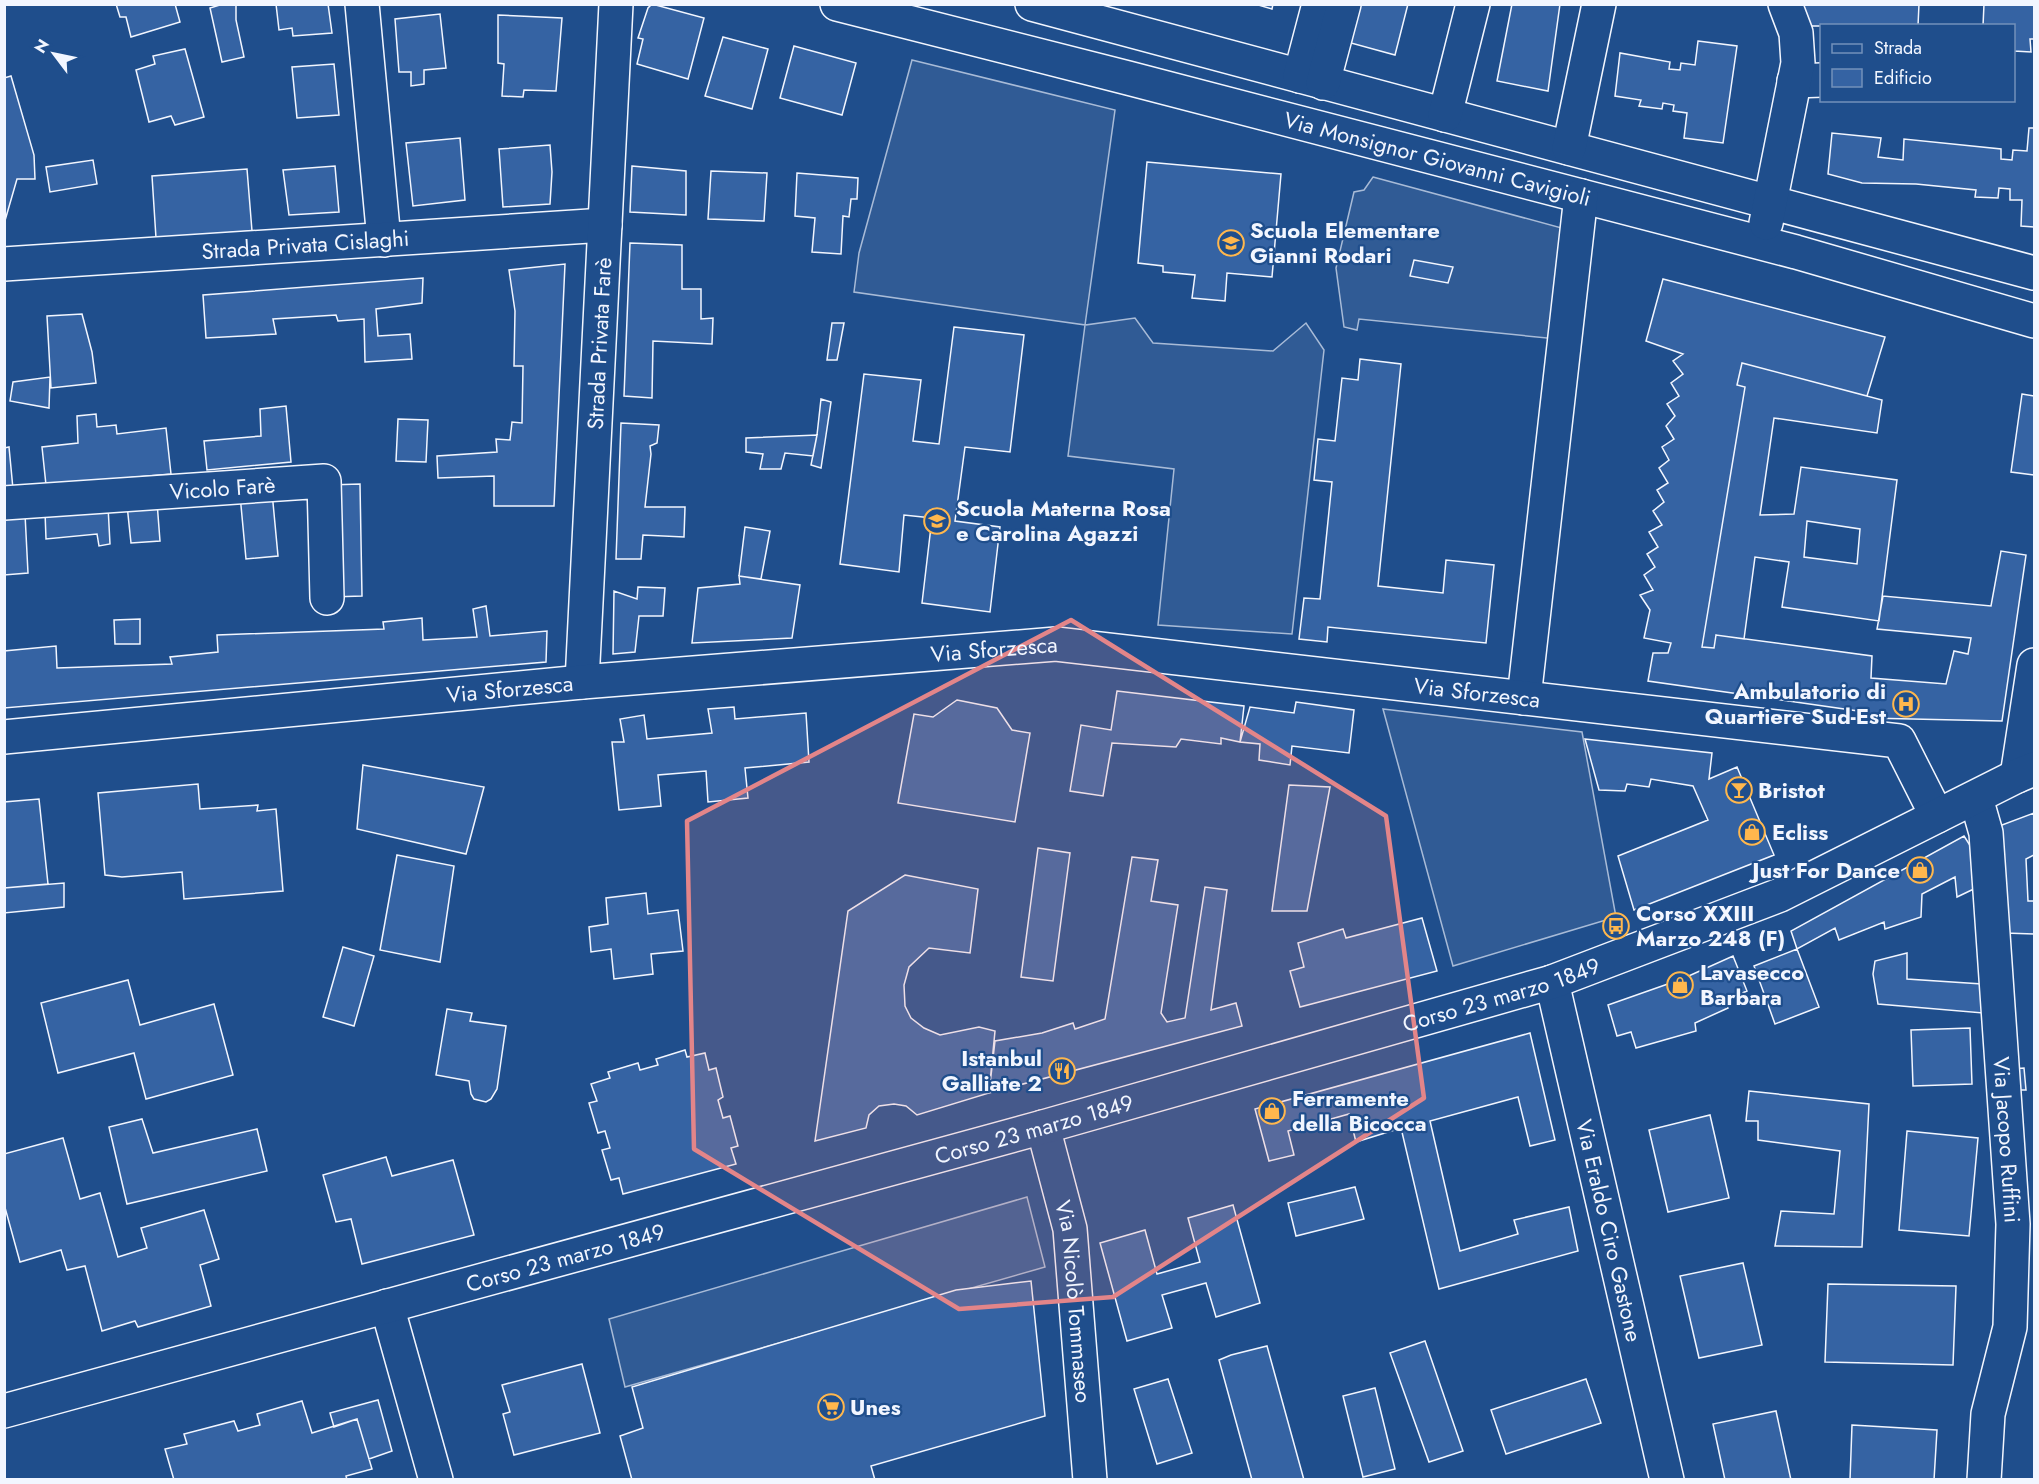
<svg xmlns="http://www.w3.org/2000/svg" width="2039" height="1484" font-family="Jost,sans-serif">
<rect width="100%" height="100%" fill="#1f4e8c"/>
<path fill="#305b95" stroke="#a8bbd7" stroke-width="1.5" d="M912,60l203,50 -30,215 50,-7 18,25 120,8 33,-28 18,27 -32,284 -134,-9 16,-156 -106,-13 17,-131 -231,-33 5,-39z
M1373,177l196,53 -12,109 -198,-20 -2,11 -13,-3 -8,-59 18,-76 10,-2z
M1383,709l199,23 34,185 -163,49z
M1027,1197l18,70 -420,120 -16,-68z"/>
<path fill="#3563a3" stroke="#f2f6ff" stroke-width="1.5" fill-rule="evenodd" d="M116,4h59l5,18 -49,15 -5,-20h-6z
M223,4h13v16l8,37 -22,5 -12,-54z
M276,4h52l4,29 -39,3 -1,-8 -13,2z
M652,4l52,14 -16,61 -51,-15 6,-25 -5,-1 10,-30z
M1255,4h18l-1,5z
M1355,4h53l-13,51 -44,-12 5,-24z
M1512,4h48l-12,87 -51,-10z
M1804,4h115l-1,22h-114z
M1984,4h50v35h-4l1,13 -17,-1v-25h-31z
M440,14l6,54 -22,2v14l-13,2v-14h-12l-4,-53z
M498,15l64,3 -6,73 -32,-1 -1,7 -21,-1 2,-32 -6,-1z
M723,37l45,12 -16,60 -47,-13z
M1698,41l39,5 -14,97 -39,-5 3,-25 -14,-2 1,-6 -11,-2 -1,6 -23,-3 2,-6 -26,-4 5,-43 50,9 -1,7 11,1 1,-7 14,2z
M794,46l62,17 -14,52 -62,-17z
M185,49l19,68 -29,8 -4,-9 -22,6 -13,-52 19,-6 -2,-8z
M334,64l5,51 -42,3 -5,-51z
M11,76l23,79 1,24h-18l-13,45v-146z
M2029,128h5v99l-13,-1 1,-26h-12v-11l-11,-1 -1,10 -23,-1 1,-7 -60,-6 -54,-1 -34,-9 4,-41 49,5 -3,19 25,3 1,-21 97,10v10l11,1 1,-10 14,1z
M460,138l5,62 -52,6 -7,-63z
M550,145l2,27 -2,32 -47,3 -4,-58z
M93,160l4,24 -47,8 -4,-25z
M1147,162l134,12 -9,103 -45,-4 -2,28 -33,-3 3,-23 -32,-3v-6l-25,-3z
M335,166l4,46 -50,3 -6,-45z
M632,166l54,5v44l-56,-3z
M247,169l5,62 -96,7 -4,-62z
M711,171l56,2 -3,48 -56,-2z
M797,173l61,5 -1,21h-6l-2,18 -6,-1 -2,38 -29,-2 3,-34 -20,-2z
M630,243l52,2v44h19v30l12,-1 -1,26 -59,-3 -1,57 -28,-2z
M1414,260l39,7 -5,16 -38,-7z
M565,264l-11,242h-60v-30l-56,2 -1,-22 60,-4 -1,-13 14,1 2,-18 10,1 1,-57h-9l1,-55 -6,-41z
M423,278l-1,25 -46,6 2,27 32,-2 2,25 -47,3 -1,-43 -26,2 -2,-6 -63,4 3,15 -70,4 -3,-43z
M1663,279l222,58 -18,59 -125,-33 -5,22 8,2 -43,260 12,1 2,-13 156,21 -1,22 75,6 8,-33 14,3 3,-16 -94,-9 6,-33 108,10 10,-55 25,4 -24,166 -135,-3 -2,-6 -217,-31 5,-28h15l3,-10 -27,-5 6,-28 -10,-15 13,-5 -9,-15 11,-8 -8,-13 11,-7 -9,-15 13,-7 -9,-14 11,-9 -7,-12 11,-7 -9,-15 10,-8 -7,-13 12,-8 -8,-13 9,-10 -8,-12 12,-8 -8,-13 12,-9 -10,-13 10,-7 -37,-13z
M82,314l10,38 4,31 -45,5 -4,-72z
M832,323h12l-7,37h-10z
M954,327l70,8 -14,117 -45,-5 -10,74 45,6 -10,85 -68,-9 10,-85 -28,-3 -5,57 -59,-8 24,-190 57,6 -8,61 26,3z
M1360,359l41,5 -23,222 65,7 3,-33 48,5 -8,78 -158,-16 -1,15 -28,-3 5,-41 16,1 12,-117 -18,-2 4,-41 17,2 7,-63 16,2z
M1742,363l140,37 -5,33 -103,-15 -14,97 34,-1 7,-47 96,13 -18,141 -97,-14 7,-45 -34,-5 -11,82 -28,-4 -2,13 -12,-1 43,-260 -8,-2zM1807,521l53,8 -3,35 -53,-7z
M50,377l-1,31 -39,-7 3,-19z
M2022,394l12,2v79l-23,-3z
M821,399l10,3 -10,66 -10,-3 6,-30z
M286,406l5,56 -84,8 -3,-29 57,-5 -1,-27z
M96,414l1,13 19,-2 1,9 49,-6 5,46 -125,11 -4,-38 36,-4 -1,-27z
M398,419l30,1 -2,42 -30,-1z
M621,423l38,2 -2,18 -7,3 1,8 -6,53h40l-1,30 -41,-2 -2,24h-25z
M817,435l-4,21 -28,-3 -4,16h-21l3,-15 -17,-2v-14z
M9,447l4,42h-9v-41z
M360,484l2,112 -31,1 -3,-112z
M272,492l6,64 -32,3 -6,-64z
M157,502l3,39 -29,2 -4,-38z
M108,506l2,38 -11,2 -2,-12 -51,5 -1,-27z
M25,514l3,59 -24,2v-60z
M745,527l25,4 -9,48 -22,-3z
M739,576l61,9 -8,53 -100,5 6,-55 42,-4z
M638,587l27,1 -2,28h-24l-4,36 -22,2 1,-63 23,8z
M486,606l4,30 57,-5 -1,31 -542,46v-57l52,-5 1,22 115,-4 -2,-7 48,-5 -1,-17 167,-6 -1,-7 39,-4 1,22 54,-3 -4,-28z
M140,619v25h-25l-1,-24z
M1117,691l127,15 -4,36 -19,-4v6l-40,-5 -5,8 -64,-4 -9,53 -33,-5 11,-66 30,5z
M957,700l40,8 15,22 18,3 -15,89 -117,-19 16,-89 19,3z
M1296,702l58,8 -5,43 -57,-7 -2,19 -31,-5 1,-16 -20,-2 10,-35 44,6z
M734,707l1,12 71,-6 3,49 -64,6 3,30 -40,4 -2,-31 -48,4 3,31 -42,4 -7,-68h12l-4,-23 24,-4 3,24 65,-6 -4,-24z
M1585,739l127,14 -3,26 28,-12 37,88 -140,55 -16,-54 90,-36 -15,-34 -42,-7 -2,8 -22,-3 -2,7 -26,-1z
M363,765l121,22 -18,67 -109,-25z
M198,784l2,25 58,-4 -1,6 19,-2 7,82 -99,8 -2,-27 -60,5 -17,-2 -7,-82z
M1289,785l41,2 -23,124h-35z
M39,799l9,85 -44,4v-86z
M2034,813v42l-8,4 2,42h6v33l-29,-1v-65l-11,-40z
M1964,836l16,25v25l-23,11 -2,-20 -33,17 -1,23 -36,12 -1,-7 -45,18 -4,-12 -38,21 -6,-18z
M1038,848l32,5 -17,128 -32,-4z
M397,855l57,11 -14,96 -60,-12z
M1132,857l26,3 -7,41 27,4 -17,108 6,9 18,-4 20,-131 22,3 -16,120 25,-7 6,23 -253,67 6,-52 47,-8 31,-10 2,6 30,-10z
M905,875l73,14 -8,64 -41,-5 -20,19 -5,18 1,21 6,12 13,10 16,7 39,-8 16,4 -6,62 -72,22 -11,-9 -12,-2 -15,2 -10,9 -3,13 -51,13 33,-230z
M64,883v24l-60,6v-25z
M646,893l2,21 30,-4 5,41 -32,3 2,20 -39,5 -3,-30 -20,3 -2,-25 19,-3 -2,-26z
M1422,918l15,53 -137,36 -10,-36 14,-4 -6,-24 45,-14 3,9z
M343,947l31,9 -20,70 -31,-9z
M1797,949l22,58 -44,17 -21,-58z
M1907,953v26l75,5 1,29 -105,-9 -5,-30 2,-13z
M1733,956l14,35 -21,9 2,8 -33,15 1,8 -60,17 -5,-16 -14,4 -9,-31 74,-26z
M128,980l12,45 74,-21 19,71 -87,24 -12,-46 -76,20 -17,-70z
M447,1009l25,4 -2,8 36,5 -9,63 -6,10 -5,3 -12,-3 -3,-5 -2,-13 -33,-6z
M1970,1028l2,56 -59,2 -2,-56z
M1530,1033l25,107 -25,6 -12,-49 -88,24 30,130 58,-17 -4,-14 55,-13 9,44 -139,38 -38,-161 -45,14 -7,-28 -61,17 6,24 -25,6 -14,-52z
M685,1050l2,7 18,-4 4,17 7,-2 7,29 -5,3 5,18 7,-2 8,30 -7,2 5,16 -113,30 -4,-16 -8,2 -9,-30 8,-2 -5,-17 -7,2 -9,-30 8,-2 -6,-17 19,-6 -2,-6 30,-9 2,7 18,-5 -2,-6z
M2024,1068l2,22h-15v-21z
M1749,1091l120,13 -7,143 -87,-1 6,-35 53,3 6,-63 -82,-11v-19h-12z
M1710,1115l19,83 -61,14 -19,-82z
M142,1119l11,34 104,-24 10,42 -140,33 -18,-77z
M1907,1131l71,7 -9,98 -70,-6z
M63,1138l17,61 20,-6 18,64 29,-9 -6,-20 63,-18 15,49 -19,6 11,41 -73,21 -3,-6 -33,10 -17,-65 -18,4 -6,-20 -41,12 -16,-58v-50z
M386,1157l6,19 61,-16 21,75 -112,29 -11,-45 -15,3 -13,-47z
M1355,1187l9,32 -68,17 -8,-33z
M1233,1205l27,98 -44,14 -10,-34 -44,12 10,33 -45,13 -27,-98 45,-13 12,44 43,-12 -12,-44z
M1743,1263l19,82 -63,13 -19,-82z
M1031,1281l14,135 -174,50 4,14h-243l-12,-44 23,-8 -11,-41 324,-97z
M1828,1284l128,2 -3,79 -128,-3z
M1425,1341l38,110 -34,11 -39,-109z
M1267,1346l37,134h-52l-33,-120 12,-5z
M582,1364l18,69 -86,22 -11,-41 7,-2 -8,-27z
M1168,1379l24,74 -35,11 -23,-75z
M1586,1379l15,44 -95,31 -15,-44z
M1375,1388l20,81 -32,8 -20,-81z
M378,1400l14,51 -23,8 -12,-40 -23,8 -4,-14z
M302,1401l10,32 45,-14 15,50 -26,7 1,4h-173l-9,-31 22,-5 -3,-10 50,-13 4,10 22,-6 -3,-11z
M1776,1411l15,69h-66l-12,-56z
M1852,1425l85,5 -3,50h-84z"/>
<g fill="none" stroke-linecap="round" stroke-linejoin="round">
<g stroke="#f2f6ff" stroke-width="36">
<g id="minor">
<path d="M362,4l22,236"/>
<path id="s1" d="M837,4l291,74 668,174 238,69"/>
<path d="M1032,4l1002,269"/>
<path d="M1300,76l19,-72"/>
<path d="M1794,81l28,-1"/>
<path d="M1323,83l21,-79"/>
<path d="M1445,115l28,-111"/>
<path d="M1569,148l30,-144"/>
<path d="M1766,223l32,-160 -2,-30 -11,-29"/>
<path id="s2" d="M4,264l601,-39"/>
<path id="s3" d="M4,503l320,-22 3,117"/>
<path id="s4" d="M582,682l34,-678"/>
<path d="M1524,698l57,-502"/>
<path id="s5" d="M4,737l578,-55 474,-38 843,97 38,75"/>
<path d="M2017,776l17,-111"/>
<path id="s6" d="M1976,798l10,35 27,391 -3,103 -22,87 -4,66"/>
<path id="s7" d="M1552,982l115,498"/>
<path id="s8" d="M1043,1127l27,102 20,251"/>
<path d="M387,1306l49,174"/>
</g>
</g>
<g stroke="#f2f6ff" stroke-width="36">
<g id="major">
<path id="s9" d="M4,1411l1039,-284 509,-145 228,-87 237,-119 17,-7"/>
</g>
</g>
<use href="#minor" stroke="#1f4e8c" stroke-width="33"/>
<use href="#major" stroke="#1f4e8c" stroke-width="33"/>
</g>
<path fill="#e38589" fill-opacity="0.2" stroke="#e38589" stroke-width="4.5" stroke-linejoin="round" d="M1071,620l315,196 38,282 -311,199 -154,12 -265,-160 -7,-328z"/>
<defs>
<g id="school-ring" transform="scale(1.35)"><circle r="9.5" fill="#1f4e8c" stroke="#ffb74d" stroke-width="1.5"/><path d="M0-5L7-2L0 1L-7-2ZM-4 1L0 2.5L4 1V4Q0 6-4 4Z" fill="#ffb74d"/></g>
<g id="hospital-ring" transform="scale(1.35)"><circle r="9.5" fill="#1f4e8c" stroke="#ffb74d" stroke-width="1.5"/><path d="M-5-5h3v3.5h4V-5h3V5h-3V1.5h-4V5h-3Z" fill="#ffb74d"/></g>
<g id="bar-ring" transform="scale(1.35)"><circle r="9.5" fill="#1f4e8c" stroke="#ffb74d" stroke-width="1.5"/><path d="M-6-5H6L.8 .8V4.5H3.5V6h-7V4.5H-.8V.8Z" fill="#ffb74d"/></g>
<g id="shop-ring" transform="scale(1.35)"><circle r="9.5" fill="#1f4e8c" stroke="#ffb74d" stroke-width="1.5"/><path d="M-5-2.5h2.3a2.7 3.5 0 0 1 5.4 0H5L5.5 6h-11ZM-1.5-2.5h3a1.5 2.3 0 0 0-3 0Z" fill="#ffb74d"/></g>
<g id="bus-ring" transform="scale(1.35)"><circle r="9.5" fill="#1f4e8c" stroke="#ffb74d" stroke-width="1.5"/><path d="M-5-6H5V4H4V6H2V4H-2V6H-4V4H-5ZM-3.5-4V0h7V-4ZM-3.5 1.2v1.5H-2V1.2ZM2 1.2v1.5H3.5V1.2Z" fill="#ffb74d"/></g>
<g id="restaurant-ring" transform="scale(1.35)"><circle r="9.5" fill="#1f4e8c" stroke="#ffb74d" stroke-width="1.5"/><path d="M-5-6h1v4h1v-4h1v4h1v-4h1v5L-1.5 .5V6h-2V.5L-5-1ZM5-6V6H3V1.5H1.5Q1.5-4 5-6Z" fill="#ffb74d"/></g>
<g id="supermarket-ring" transform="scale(1.35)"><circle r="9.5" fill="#1f4e8c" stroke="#ffb74d" stroke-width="1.5"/><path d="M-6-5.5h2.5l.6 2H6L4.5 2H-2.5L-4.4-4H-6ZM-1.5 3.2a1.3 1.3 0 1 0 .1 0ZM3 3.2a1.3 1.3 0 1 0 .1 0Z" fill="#ffb74d"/></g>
</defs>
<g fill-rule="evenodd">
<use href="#school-ring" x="1231" y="243"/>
<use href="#school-ring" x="937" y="521"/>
<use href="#hospital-ring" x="1906" y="704"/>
<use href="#bar-ring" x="1739" y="790"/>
<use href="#shop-ring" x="1752" y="832"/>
<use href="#shop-ring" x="1920" y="870"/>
<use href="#bus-ring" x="1616" y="926"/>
<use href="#shop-ring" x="1680" y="985"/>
<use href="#restaurant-ring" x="1062" y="1071"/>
<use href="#shop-ring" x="1272" y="1111"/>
<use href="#supermarket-ring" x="831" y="1407"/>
</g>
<g text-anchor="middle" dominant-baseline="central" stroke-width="4.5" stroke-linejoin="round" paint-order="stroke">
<g font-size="22" fill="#f2f6ff" stroke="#1f4e8c">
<text stroke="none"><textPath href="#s1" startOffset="620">Via Monsignor Giovanni Cavigioli</textPath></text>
<text stroke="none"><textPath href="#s2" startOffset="302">Strada Privata Cislaghi</textPath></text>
<text stroke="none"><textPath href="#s4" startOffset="339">Strada Privata Farè</textPath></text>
<text stroke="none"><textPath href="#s3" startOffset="219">Vicolo Farè</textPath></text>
<text stroke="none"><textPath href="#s5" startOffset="994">Via Sforzesca</textPath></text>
<text stroke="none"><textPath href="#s5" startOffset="508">Via Sforzesca</textPath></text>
<text stroke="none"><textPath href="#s5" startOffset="1480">Via Sforzesca</textPath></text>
<text stroke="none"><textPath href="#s9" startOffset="1554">Corso 23 marzo 1849</textPath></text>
<text stroke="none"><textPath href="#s9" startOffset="1068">Corso 23 marzo 1849</textPath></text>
<text stroke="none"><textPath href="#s6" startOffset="344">Via Jacopo Ruffini</textPath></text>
<text stroke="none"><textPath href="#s7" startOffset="255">Via Eraldo Ciro Gastone</textPath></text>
<text stroke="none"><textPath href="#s9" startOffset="582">Corso 23 marzo 1849</textPath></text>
<text stroke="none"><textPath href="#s8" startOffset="178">Via Nicolò Tommaseo</textPath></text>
</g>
<g font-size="22" font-weight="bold" fill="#f2f6ff" stroke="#1f4e8c" text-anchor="start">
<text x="1250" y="230">Scuola Elementare<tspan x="1250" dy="25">Gianni Rodari</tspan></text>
<text x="956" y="508">Scuola Materna Rosa<tspan x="956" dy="25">e Carolina Agazzi</tspan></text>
<text x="1886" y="691" text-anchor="end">Ambulatorio di<tspan x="1886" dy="25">Quartiere Sud-Est</tspan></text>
<text x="1758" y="790">Bristot</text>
<text x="1772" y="832">Ecliss</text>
<text x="1900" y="870" text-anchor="end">Just For Dance</text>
<text x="1636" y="913">Corso XXIII<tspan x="1636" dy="25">Marzo 248 (F)</tspan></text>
<text x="1700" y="972">Lavasecco<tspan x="1700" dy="25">Barbara</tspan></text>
<text x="1042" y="1058" text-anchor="end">Istanbul<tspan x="1042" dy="25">Galliate 2</tspan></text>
<text x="1292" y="1098">Ferramente<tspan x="1292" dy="25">della Bicocca</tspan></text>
<text x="850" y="1407">Unes</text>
</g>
</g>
<rect width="2039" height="1484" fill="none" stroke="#f2f6ff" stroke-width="12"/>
<rect x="1820" y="24" width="195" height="78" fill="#1f4e8c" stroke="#7391ba" stroke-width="1.5"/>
<rect x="1832" y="44" width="30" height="9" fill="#1f4e8c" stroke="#7391ba" stroke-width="1.5"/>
<text x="1874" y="54" font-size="18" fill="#f2f6ff">Strada</text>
<rect x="1832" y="69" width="30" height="18" fill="#3563a3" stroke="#7391ba" stroke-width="1.5"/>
<text x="1874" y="84" font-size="18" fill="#f2f6ff">Edificio</text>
<g transform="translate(54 54) rotate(302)" stroke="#1f4e8c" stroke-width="4.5" paint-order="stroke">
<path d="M0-4.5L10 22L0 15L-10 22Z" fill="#f2f6ff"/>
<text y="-9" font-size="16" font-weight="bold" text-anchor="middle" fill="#f2f6ff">N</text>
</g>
</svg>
